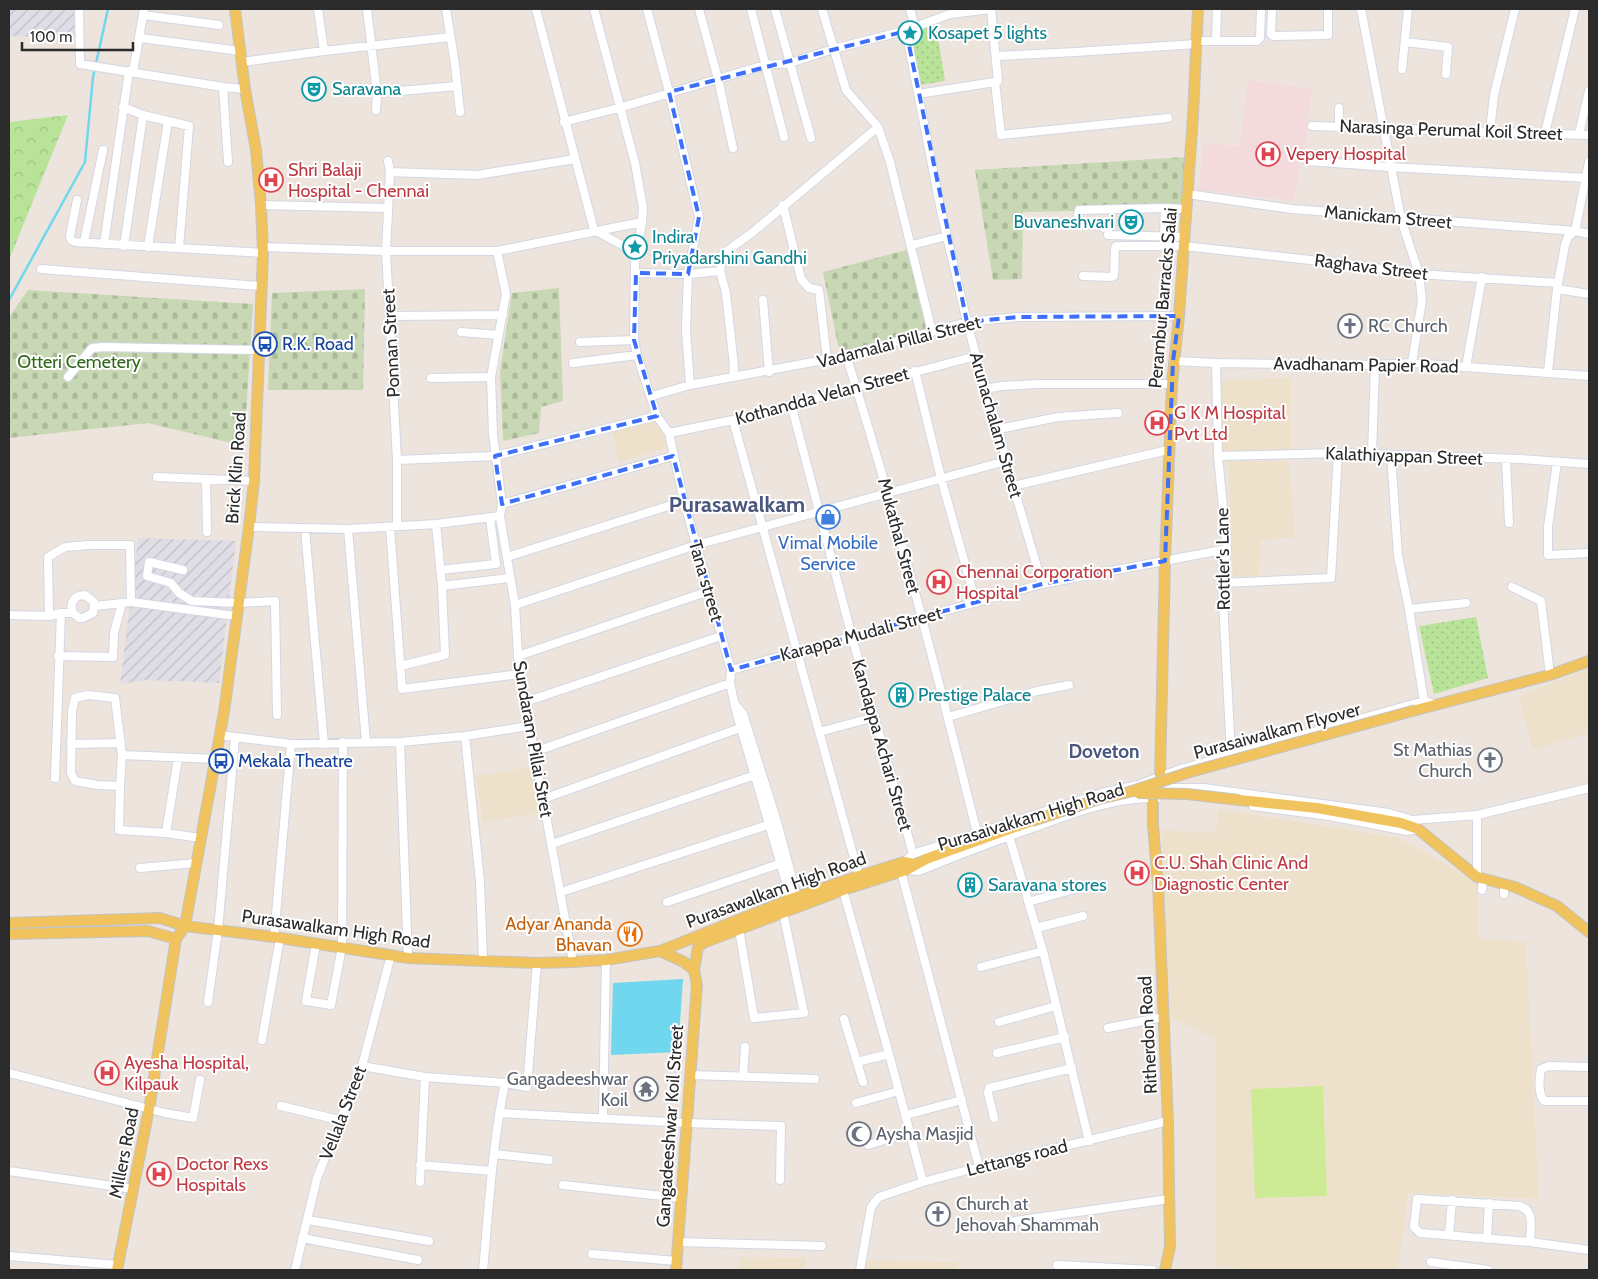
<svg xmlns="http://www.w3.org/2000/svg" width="1598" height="1279" font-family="Cabin,sans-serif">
<defs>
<pattern id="industrial-furrows" width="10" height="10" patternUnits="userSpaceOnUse" patternTransform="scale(1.25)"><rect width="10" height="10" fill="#dfdde5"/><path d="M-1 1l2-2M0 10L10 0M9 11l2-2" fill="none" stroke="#c0bec5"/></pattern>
<pattern id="grass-dots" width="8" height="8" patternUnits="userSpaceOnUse" patternTransform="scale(1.25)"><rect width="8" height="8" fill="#b8e399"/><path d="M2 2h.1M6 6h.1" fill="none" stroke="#9ec384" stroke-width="1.8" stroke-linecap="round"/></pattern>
<pattern id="forest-crowns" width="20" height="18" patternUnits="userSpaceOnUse" patternTransform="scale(1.25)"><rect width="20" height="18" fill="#b8e399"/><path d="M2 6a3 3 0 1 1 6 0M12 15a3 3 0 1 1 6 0" fill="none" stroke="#9ec384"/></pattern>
<pattern id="cemetery-stones" width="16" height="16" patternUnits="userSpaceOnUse" patternTransform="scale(1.25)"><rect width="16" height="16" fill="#c8d7b4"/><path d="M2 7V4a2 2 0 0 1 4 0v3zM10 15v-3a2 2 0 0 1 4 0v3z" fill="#acb99b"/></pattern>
</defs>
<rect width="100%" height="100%" fill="#ede5dd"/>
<path fill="url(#industrial-furrows)" d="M9,9h65l2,28 -67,-1z
M138,538l98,3 -17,142 -72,-3 -27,4z"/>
<path fill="#eee1cc" d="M1291,377v74l-70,3 -3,-73z
M659,418l8,30 -48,14 -7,-32z
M1228,461h61l6,76 -35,4 -1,35 -26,1z
M1589,668v65l-56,17 -15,-53z
M535,766l8,47 -60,9 -7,-46z
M1218,809l181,29 79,44 1,56 47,4 13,257 -131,-6 -10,77h-149l-33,-4v-227l-46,-22 -9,-187 55,3z
M740,1257l66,1 -2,12h-66z
M862,1260l63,1 88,3 -54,-1 -1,7h-97z"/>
<path fill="#f3dadd" d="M1248,80l64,9 -6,49 -13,63 -94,-11 4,-47 37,3z"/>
<path fill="url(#grass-dots)" d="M936,25l9,56 -32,5v-54z
M1476,617l12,61 -54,16 -15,-68z"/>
<path fill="url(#forest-crowns)" d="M68,115l-59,145v-138z"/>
<path fill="url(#cemetery-stones)" d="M1186,157l-4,52 -159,3 -1,67 -29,1 -18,-110z
M910,249l20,83 -90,22 -17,-82z
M559,288l4,113 -22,6 -2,26 -36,8 -3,-70 12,-78z
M365,289l-2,101h-95l4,-97z
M28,290l225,14 -9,142 -96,-23 -139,15v-121z"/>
<path fill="#cdeb95" d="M1323,1086l4,110 -72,2 -4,-109z"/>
<path fill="#70d7ef" d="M683,979l-5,73 -67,3 2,-72z"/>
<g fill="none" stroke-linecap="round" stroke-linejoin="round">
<path stroke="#70d7ef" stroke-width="2.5" d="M9,300l76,-138 8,-85 15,-68"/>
<g stroke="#d2d7e3" stroke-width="10">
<path id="minor" d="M79,9l1,55 143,23 22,2
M318,9l6,42
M367,9l10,84 -1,17
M446,9l9,55 5,48
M536,9l58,221 43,23
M594,9l41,154 8,45 -1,14 -7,41 -1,77 3,15 20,61 12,17 15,68 47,169 -1,13 6,28 56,192
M647,9l22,83 30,125 -11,57 -2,56 4,55
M699,9l19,70 15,69
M751,9l33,128
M775,9l36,129
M822,9l24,81 32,37 12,35 42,170
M910,9l5,18
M991,9l7,72 -3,1 6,53 167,-17
M1272,9l-1,25 2,2 55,-1v-26
M1361,9l40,210 18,55 3,26 -10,63
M143,15l76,10
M906,31l35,180 26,111 18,67 14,40 7,32 36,123
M140,38l100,13
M1196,41h61l3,-3 1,-29
M1216,41l1,-32
M1405,42l43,5 -2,27
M996,56l80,-4 120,-8
M242,62l82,-11 126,-14
M1402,69l6,-60
M133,72l11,-63
M223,87l5,75
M377,93l80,-7
M918,94l77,-12
M123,107l20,8 46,11 -10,122
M1339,108v20
M564,122l58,-15 143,-42 25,-2 43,-14 71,-18 46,-17 41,-5
M1312,126l277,9
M1490,131l4,-36 21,-86
M1545,133l30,-124
M1579,134l10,-43
M388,161l2,11 -4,79 11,209v66
M1307,161l83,6 197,11
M390,172l87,3 98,-16
M1187,194l105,15 283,22 14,3
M77,200l-7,36 1,4 4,2 188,11
M261,205l126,3
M783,205l18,74 8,9 10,2 8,70
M1165,208l-86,2 -1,5 3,9 19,2 8,4v5l76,2
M1164,236l1,-28 21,1
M84,242l19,-92
M104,244l25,-173
M912,245l35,-9
M124,246l19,-131
M148,247l20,-126
M263,247l123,4h111l145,-29
M497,251l9,43 -15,83 2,57 9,70 -2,12 15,89 3,51 7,46 48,260
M41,269l219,17
M720,271l6,22 8,73 -1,11
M636,273l52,1 32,-3 3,-17 30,-22 125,-105
M1083,276l29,1 2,-1 1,-28 1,-2h68l163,18 72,10 139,9
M1557,289l32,5
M763,300l6,72
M390,316l113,-1
M461,332l37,3
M580,342l54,-2
M846,355c50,158 91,318 131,478
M1173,361l43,2 159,2 37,-2 177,13
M573,363l64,-8
M1216,363l2,93 9,93 -5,34 9,171
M1466,367l16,-90
M915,371l26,107 35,125
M1548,372l9,-83 8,-44 3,-8 7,-6 14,-69
M68,377l24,-29 12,-1 155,3
M431,378l60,-1
M985,389l16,-3 36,-2h135
M652,396l38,-11 155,-29 122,-34 51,-5 161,-1
M791,404l61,233 61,217
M733,420l126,456
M999,429l59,-12 60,-4
M669,433l64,-13 243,-64
M1372,455l3,-90
M1391,455l7,101 11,53 15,92
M1218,456l120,-3 182,6 69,5
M1506,459l3,64
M397,460l98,-4 162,-40
M1557,462l-9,65v28l40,-2
M157,477l97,4
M206,479l1,53
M1013,486l155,-36
M502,504l171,-48
M249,527l99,2 88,-5 64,-8
M390,527l12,162 118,-15
M305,529l19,215
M348,529l18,213
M507,557l177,-56
M183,570l-34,-8 -2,14 24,7 8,10 13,8 46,2 37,-2 2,114
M441,570l55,-6 -6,-46
M1222,583l109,-5 7,-125
M442,586l68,-8
M1512,587l29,14 9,74
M515,605l181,-60 310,-84
M95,606l27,-3
M1409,609l57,-6
M9,615l40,1 12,-3h12l6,5h4l10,-5 1,-11 -9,-7c-11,0 -16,8 -12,18
M49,616l-1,-59 17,-10 24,-2h41l1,57
M58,656l55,1 1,-24 8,-30 9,-1 105,14
M518,656l191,-65
M400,666l45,-11 -3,-69 -6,-62
M731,670l311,-86 185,-35
M525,702l196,-66
M735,704l8,10 34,108 20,75
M948,717l89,-26 32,-6
M819,732l56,-15
M219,735l72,9 109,-2 65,-6 64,-10
M465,736l15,145 3,79
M400,742l8,216
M71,744l50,-1
M534,752l196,-69
M55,778l6,-165
M120,786l2,-31
M1158,788h46l185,25 23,7 6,9 -11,2 -77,-15 -77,-10
M543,799l197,-71
M1477,815v62
M1412,820l65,-5 112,-27
M166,833l12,-75
M1009,836l35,119 45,186
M200,838l-34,-5 -47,-3 1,-44 -23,-1 -22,-4 -4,-8 1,-62 3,-13 13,-3 27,3 7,57 94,4
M552,844l209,-71
M904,862l9,-8 189,-61 36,-8 43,-16 243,-68 11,3
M140,868l56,-5
M906,870l13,1c39,-16 79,-31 119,-45 38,-14 77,-29 119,-28
M901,871l78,296
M843,890l46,164 34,128
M1482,890l1,-11
M561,892l216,-70
M1504,894v-10
M667,902l118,-40
M1028,902l47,-13
M1036,928l47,-12
M739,929l15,89 50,-5 -21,-101
M274,937l17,-193
M316,944l-10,57 25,4 11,-58 1,-205
M981,967l62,-16
M208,1002l10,-72 17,-192
M844,1019l19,63
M999,1022l57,-16
M1108,1028l55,-11
M262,1040l18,-102
M997,1053l68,-16
M857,1062l32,-8
M362,1066l63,11 80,6 22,4 10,-124
M1589,1067l-40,-1 -8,3c-2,9 -3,24 3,32h45
M9,1073l156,40 28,5 7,-38
M690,1075l125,4
M743,1076l2,-29
M856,1103l43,-12
M281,1106l58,14
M499,1113l188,10 94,3 -1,54
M906,1115l56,-15
M994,1118l-6,-25 1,-5 83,-20
M603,1119l3,-159
M868,1145l42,-13
M494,1154l55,6
M420,1165l72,6
M9,1171l124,18
M420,1182l5,-105
M563,1185l118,13
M308,1220l121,21
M1008,1222l161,-23
M1449,1235l3,-35
M302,1238l116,22
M1487,1239l2,-36
M678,1242l144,4
M1530,1242c0,-13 6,-32 -11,-36l-102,-7 -3,28 6,6 110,9 59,8
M592,1254l85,7
M9,1256l109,9
M1431,1262l57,8
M1057,1265l95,5
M295,1270l22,-92 45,-112 29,-111
M483,1270c6,-62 9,-125 22,-187
M860,1270l11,-63 8,-10 44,-15 56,-15 189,-46"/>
</g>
<g stroke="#c4c4c4" stroke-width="12">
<path id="major" d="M1416,710l134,-35 39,-14
M1239,800l78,8 84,15 17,6 59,48 38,10 42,19 32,26
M9,923l151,-5 25,8 89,11 134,21 129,5 36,-1 33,-2 54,-9 24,11 10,8 3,15 -21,285
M9,934l139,-3 28,8
M660,951l131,-52 68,-23 45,-14 11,2
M694,970l4,-23 5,-4 140,-53 63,-20 20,-11 106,-38
M117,1270l32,-161 27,-170 9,-13 39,-214 25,-185 5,-46 9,-228 -2,-48 -5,-55 -11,-61 -10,-80
M1165,1270l5,-23 -2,-126 -10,-236 -5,-60v-27l5,-10 2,-12 5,-215 7,-177 7,-68 14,-200 5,-107"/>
</g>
<use href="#minor" stroke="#fff" stroke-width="8"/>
<use href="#major" stroke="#f1c35e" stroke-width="10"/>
<g stroke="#c4c4c4" stroke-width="12" stroke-linecap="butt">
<path id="major-bridge" d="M1138,793l49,1 52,6
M1032,821l67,-22 30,-7 61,-20 226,-62"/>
</g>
<use href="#major-bridge" stroke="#f1c35e" stroke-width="10"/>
</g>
<path fill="none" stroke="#3d6ffa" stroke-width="4" stroke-dasharray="10 6" stroke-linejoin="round" d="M906,31l61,291 51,-5 161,-1 -6,45 -8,200 -123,23 -311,86 -58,-214 -171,48 -7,-48 162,-40 -23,-76 2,-67 52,1 11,-57 -30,-125z"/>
<defs>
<g id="sight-ring" transform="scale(1.25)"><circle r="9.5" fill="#fff" stroke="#0f9aa8" stroke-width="1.5"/><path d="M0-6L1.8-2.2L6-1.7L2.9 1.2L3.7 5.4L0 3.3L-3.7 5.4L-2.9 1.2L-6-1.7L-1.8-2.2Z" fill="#0f9aa8"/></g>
<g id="theatre-ring" transform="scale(1.25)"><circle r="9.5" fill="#fff" stroke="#0f9aa8" stroke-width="1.5"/><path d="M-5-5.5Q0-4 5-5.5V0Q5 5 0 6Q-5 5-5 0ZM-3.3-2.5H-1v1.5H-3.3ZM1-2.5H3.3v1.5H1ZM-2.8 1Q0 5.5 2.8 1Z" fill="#0f9aa8"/></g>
<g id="hospital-ring" transform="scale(1.25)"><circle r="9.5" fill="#fff" stroke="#e0444e" stroke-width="1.5"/><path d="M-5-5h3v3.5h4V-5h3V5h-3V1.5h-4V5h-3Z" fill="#e0444e"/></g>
<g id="church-ring" transform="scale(1.25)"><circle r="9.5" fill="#fff" stroke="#6b7280" stroke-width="1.5"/><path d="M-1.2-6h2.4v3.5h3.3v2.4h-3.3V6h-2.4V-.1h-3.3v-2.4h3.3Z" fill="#6b7280"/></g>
<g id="bus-ring" transform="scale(1.25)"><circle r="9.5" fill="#fff" stroke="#1a4fb4" stroke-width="1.5"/><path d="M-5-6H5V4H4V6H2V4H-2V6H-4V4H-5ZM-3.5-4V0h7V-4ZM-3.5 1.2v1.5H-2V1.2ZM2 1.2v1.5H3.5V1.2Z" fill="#1a4fb4"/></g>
<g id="shop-ring" transform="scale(1.25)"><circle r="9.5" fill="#fff" stroke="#3f7fe0" stroke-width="1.5"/><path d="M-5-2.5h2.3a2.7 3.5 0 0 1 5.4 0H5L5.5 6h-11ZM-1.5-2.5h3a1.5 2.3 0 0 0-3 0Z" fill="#3f7fe0"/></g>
<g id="building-ring" transform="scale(1.25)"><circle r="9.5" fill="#fff" stroke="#0f9aa8" stroke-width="1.5"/><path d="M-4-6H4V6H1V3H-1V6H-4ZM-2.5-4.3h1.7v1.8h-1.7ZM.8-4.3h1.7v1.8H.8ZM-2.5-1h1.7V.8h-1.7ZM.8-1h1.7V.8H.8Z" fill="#0f9aa8"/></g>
<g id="restaurant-ring" transform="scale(1.25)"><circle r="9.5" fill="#fff" stroke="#e8710a" stroke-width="1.5"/><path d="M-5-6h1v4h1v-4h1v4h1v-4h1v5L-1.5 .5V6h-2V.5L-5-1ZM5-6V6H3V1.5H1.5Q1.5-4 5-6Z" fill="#e8710a"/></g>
<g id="temple-ring" transform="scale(1.25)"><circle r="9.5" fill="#fff" stroke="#6b7280" stroke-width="1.5"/><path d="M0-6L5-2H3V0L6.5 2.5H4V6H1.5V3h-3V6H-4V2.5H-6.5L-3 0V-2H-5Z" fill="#6b7280"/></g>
<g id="mosque-ring" transform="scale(1.25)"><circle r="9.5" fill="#fff" stroke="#6b7280" stroke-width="1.5"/><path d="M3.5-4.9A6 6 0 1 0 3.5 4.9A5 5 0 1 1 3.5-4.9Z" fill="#6b7280"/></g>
</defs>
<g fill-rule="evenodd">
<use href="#sight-ring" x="910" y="33"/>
<use href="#theatre-ring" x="314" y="89"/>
<use href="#hospital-ring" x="1268" y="154"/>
<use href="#hospital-ring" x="271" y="180"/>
<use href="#theatre-ring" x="1131" y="222"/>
<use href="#sight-ring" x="635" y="247"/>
<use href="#church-ring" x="1350" y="326"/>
<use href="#bus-ring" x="265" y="344"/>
<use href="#hospital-ring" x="1157" y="423"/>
<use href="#shop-ring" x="828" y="517"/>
<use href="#hospital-ring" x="939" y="582"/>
<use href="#building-ring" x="901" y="695"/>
<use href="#church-ring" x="1490" y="760"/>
<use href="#bus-ring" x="221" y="761"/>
<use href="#hospital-ring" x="1137" y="873"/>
<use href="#building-ring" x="970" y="885"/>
<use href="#restaurant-ring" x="630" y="934"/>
<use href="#hospital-ring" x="107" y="1073"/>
<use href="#temple-ring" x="646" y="1089"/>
<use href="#mosque-ring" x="859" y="1134"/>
<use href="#hospital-ring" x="159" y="1174"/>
<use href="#church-ring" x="938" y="1214"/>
</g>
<g text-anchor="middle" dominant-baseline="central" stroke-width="4" stroke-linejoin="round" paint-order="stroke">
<g font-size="18" fill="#0d838f" stroke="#fff" text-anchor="start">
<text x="928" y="33">Kosapet 5 lights</text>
<text x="332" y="89">Saravana</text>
<text x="1114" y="222" text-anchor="end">Buvaneshvari</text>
<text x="652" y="237">Indira<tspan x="652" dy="21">Priyadarshini Gandhi</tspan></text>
<text x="918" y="695">Prestige Palace</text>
<text x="988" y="885">Saravana stores</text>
</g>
<g font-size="18" fill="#2b2b2b" stroke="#fff">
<text transform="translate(1451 130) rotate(2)">Narasinga Perumal Koil Street</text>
<text transform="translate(1388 217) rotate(5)">Manickam Street</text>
<text transform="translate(1371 267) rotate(7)">Raghava Street</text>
<text transform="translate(1163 298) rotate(-85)">Perambur Barracks Salai</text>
<text transform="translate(899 342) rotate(-14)">Vadamalai Pillai Street</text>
<text transform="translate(391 343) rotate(-93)">Ponnan Street</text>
<text transform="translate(1366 365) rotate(1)">Avadhanam Papier Road</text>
<text transform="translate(822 396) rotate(-15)">Kothandda Velan Street</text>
<text transform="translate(996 425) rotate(74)">Arunachalam Street</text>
<text transform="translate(1404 456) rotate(2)">Kalathiyappan Street</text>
<text transform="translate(236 468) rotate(-86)">Brick Klin Road</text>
<text transform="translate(899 536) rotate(75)">Mukathal Street</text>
<text transform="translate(1223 559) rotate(-91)">Rottler's Lane</text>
<text transform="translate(706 581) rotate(74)">Tana street</text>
<text transform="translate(861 634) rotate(-15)">Karappa Mudali Street</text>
<text transform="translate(1277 731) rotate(-15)">Purasaiwalkam Flyover</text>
<text transform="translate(533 739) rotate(80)">Sundaram Pillai Stret</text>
<text transform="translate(882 745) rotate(74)">Kandappa Achari Street</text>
<text transform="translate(1031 817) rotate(-17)">Purasaivakkam High Road</text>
<text transform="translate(776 890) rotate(-20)">Purasawalkam High Road</text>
<text transform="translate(336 929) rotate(8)">Purasawalkam High Road</text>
<text transform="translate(1148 1035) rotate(-93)">Ritherdon Road</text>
<text transform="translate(343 1113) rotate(-69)">Vellala Street</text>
<text transform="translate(670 1126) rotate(-86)">Gangadeeshwar Koil Street</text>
<text transform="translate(124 1153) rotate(-79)">Millers Road</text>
<text transform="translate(1017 1158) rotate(-14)">Lettangs road</text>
</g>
<g font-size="18" fill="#be3a42" stroke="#fff" text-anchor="start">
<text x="1286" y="154">Vepery Hospital</text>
<text x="288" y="170">Shri Balaji<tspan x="288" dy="21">Hospital - Chennai</tspan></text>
<text x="1174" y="413">G K M Hospital<tspan x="1174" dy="21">Pvt Ltd</tspan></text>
<text x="956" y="572">Chennai Corporation<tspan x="956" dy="21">Hospital</tspan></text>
<text x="1154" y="863">C.U. Shah Clinic And<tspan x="1154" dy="21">Diagnostic Center</tspan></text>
<text x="124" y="1063">Ayesha Hospital,<tspan x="124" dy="21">Kilpauk</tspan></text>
<text x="176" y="1164">Doctor Rexs<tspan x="176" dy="21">Hospitals</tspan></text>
</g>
<g font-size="18" fill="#5b616d" stroke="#fff" text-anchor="start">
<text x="1368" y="326">RC Church</text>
<text x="1472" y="750" text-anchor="end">St Mathias<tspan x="1472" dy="21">Church</tspan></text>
<text x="628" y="1079" text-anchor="end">Gangadeeshwar<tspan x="628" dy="21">Koil</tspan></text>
<text x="876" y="1134">Aysha Masjid</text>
<text x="956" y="1204">Church at<tspan x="956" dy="21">Jehovah Shammah</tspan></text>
</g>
<g font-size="18" fill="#164399" stroke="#fff" text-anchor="start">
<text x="282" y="344">R.K. Road</text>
<text x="238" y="761">Mekala Theatre</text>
</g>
<g font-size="18" fill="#30681a" stroke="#fff">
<text x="79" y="362">Otteri Cemetery</text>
</g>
<g font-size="18" fill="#366cbe" stroke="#fff">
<text x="828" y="543">Vimal Mobile<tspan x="828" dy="21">Service</tspan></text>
</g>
<g font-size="18" fill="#c56008" stroke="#fff" text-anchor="end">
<text x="612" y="924">Adyar Ananda<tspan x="612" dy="21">Bhavan</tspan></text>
</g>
<g font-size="19" font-weight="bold" fill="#4b577c" stroke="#fff">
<text x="1104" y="751">Doveton</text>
</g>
<g font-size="22" font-weight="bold" fill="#4b577c" stroke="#fff">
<text x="737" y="504">Purasawalkam</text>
</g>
</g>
<rect width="1598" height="1279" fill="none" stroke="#2b2b2b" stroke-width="20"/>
<path d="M22 42v8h111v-8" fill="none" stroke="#2b2b2b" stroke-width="2.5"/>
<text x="30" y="42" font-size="15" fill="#2b2b2b" stroke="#ffffff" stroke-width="4" paint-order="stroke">100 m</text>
</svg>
